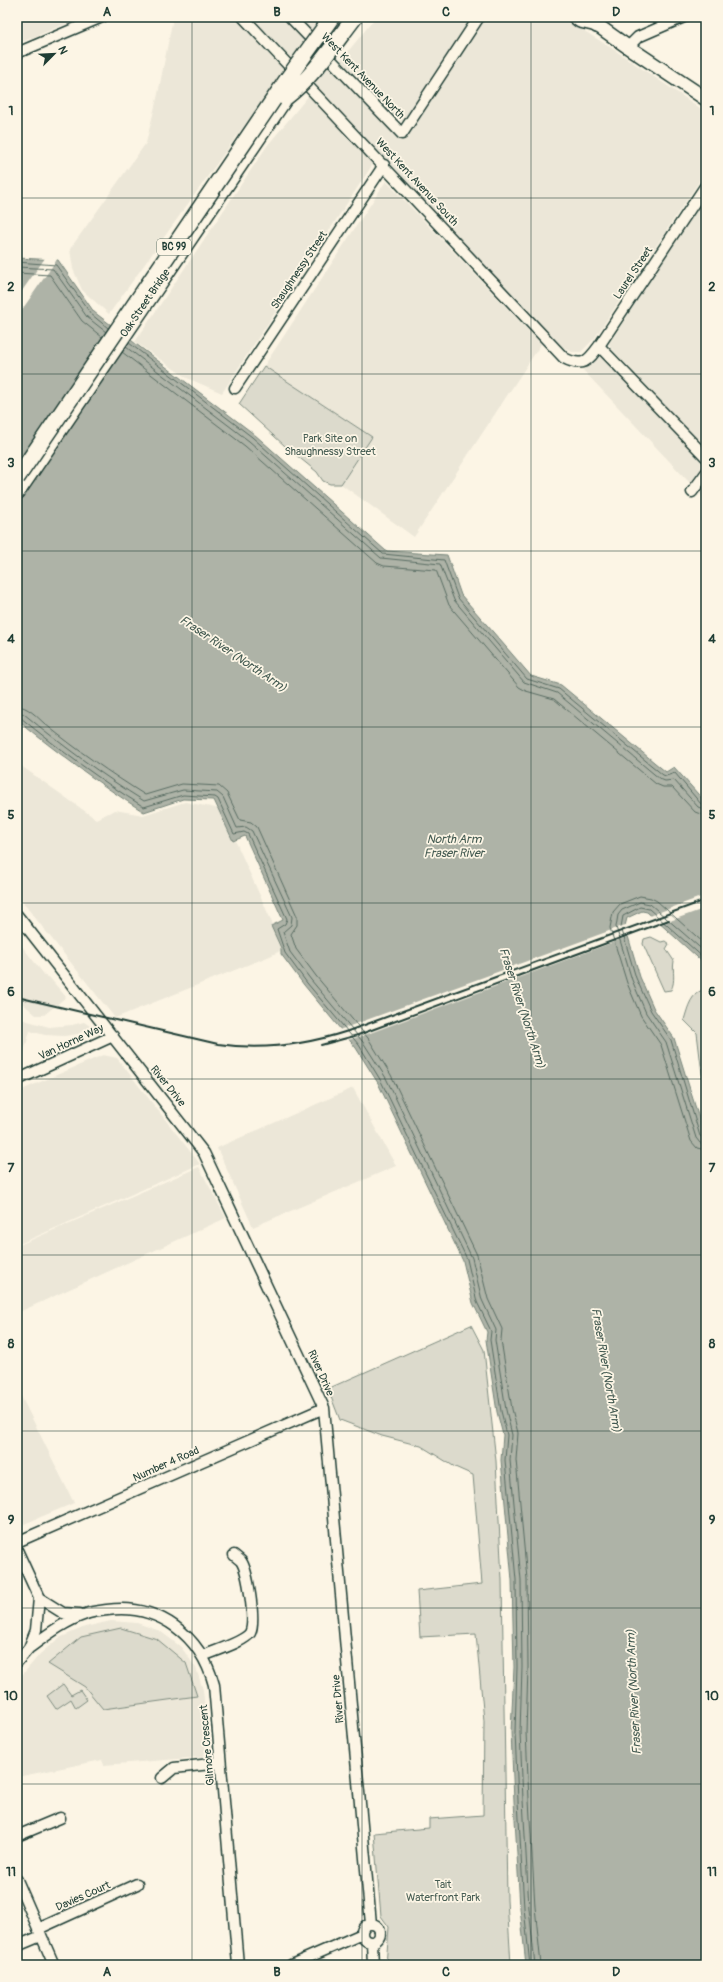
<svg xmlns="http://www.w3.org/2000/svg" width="723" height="1982" font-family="Pangolin,sans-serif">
<rect width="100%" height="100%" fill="#fcf5e5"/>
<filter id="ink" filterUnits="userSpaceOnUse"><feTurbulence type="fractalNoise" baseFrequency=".025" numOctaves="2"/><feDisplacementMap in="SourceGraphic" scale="8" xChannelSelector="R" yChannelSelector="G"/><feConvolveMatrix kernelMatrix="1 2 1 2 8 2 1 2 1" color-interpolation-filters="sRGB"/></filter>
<g filter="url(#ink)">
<path fill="#ece7d8" d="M17,17h65l-65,27z
M172,17h66l48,50 -177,247 -27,-24 -9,-21 -3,-20 76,-106 12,-49 14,-71z
M249,17h35l118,123 82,-123h78l51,32 93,63v59l-112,168 -13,13h-9l-14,-8z
M298,17h26l-12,14z
M376,17h99l-69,104h-10l-55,-56v-5z
M310,94l63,70 -151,229 -35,-15 -52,-36 132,-196z
M386,181l155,163 -127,193 -73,-53 31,-47 -108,-71z
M706,195v254l-95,-101 -2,-4z
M601,356l5,1 100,105v38l-123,-130z
M17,763l79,56 19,-9 28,5 42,-13 36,7 63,140 -14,7 -155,62 -98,-123z
M17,940l30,38 2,-1 17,20 -22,18h-8l-14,-12 -5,4z
M17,1018l32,9 23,-2 12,-3 6,4 -12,8 -14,2 -19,-1 -15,-4 -8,28 -5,3z
M103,1055l14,3 83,106 -183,81v-153z
M353,1088l43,78 -143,61 -36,-79z
M199,1167l27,51 -209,95v-67z
M17,1388l57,115 -57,24z
M111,1621l26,2 23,8 21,16 15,21 7,22 6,56 -7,11 -98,8 -2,-5 -85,17v-96l23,-27 19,-16 26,-11z"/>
<path fill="#dcdacc" stroke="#7e8c80" d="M264,366l108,71 -31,47h-11l-7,-3 -6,-9 -32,-26 -46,-42z
M651,937l10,5 4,-1 4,3 -3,5 8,12c-2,11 2,19 -3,29l-7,1 -21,-47 1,-5z
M706,989v97l-4,-12 -5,-41 -13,-13c4,-13 7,-28 22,-31z
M471,1325l13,25 12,111 6,119 5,320 4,65h-37l-3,-3 -32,3h-53l3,-38 -8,-11 -7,-83 55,-5v-9l54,-4 1,-94 -8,-87 -56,3 -3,-46 65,-7 -9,-109 -18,-8 -34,-21 -39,-10 -42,-16 -9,-23h-3l-3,-7z
M121,1628l36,11 29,24 11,33 -94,13 -18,-22 -37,-23 33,-27z
M63,1684l8,11 9,-5 7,10 -11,8 -5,-9 -15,10 -9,-13z"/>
<path fill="#aeb3a7" stroke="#758479" d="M17,258l41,2 36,52 160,122 132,117 61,4 14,40 70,81 30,9 105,87 8,-5 32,36v162l-59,-53 -5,-1 -15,7 -2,8 15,51 14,32 20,29 32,103v824h-180l-6,-57 -6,-107 -3,-69 3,-65 -2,-87 -11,-120 2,-25 -6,-23 -11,-72 1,-8 -14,-29 -10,-42 -85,-178 -22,-35 -52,-63 -23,-31v-6l-10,-22 12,-6 -38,-84 -12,5 -19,-41 -31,-1 -39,13c-45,-28 -86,-59 -127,-92z"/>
<path fill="#fcf5e5" d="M45,258h13l-39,56 -2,-1v-15z
M706,895v13l-47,17 -10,-9z
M628,924l2,12 -268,100 -14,4 -9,-10z"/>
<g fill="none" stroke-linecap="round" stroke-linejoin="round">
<path stroke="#586c62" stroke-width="1" d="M17,262l39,3 35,49 17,14
M17,267l36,2 34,48 19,15
M17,273l33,2 32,46 20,16
M129,343l123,94 131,117 61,6 14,38 69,81 32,10 104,86 3,1 9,-3 26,31 5,1
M126,347l123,94 132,117 59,6 14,36 70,82 33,11 103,86 5,2 9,-1 24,27 8,3
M122,352l123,94 132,117 7,3 52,4 13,35 70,82 7,4 28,8 102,85 7,3h9l23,25 11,4
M17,706c11,0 20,11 28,18 32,26 65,49 100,71l37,-11 37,2 8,7 13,27 11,2 6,5 40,89v9l-6,9 5,15 20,27 52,62 23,37 86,180 11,44 14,30 -1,11 11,69 6,24 -2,27 11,119 1,88 -2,65 3,68 6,107 6,58
M17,712l7,2c39,32 78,61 120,87l39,-11 34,2 6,5 14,31 9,-1 6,4 40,86 -1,8 -8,7 7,20 21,28 52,62 23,36 86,180 10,42 14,30 -1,10 11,70 6,25 -2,25 11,120 1,87 -2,65 3,68 6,108 6,57
M17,717l4,1c39,32 79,62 123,89l39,-12 32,2 3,2 16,35 10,-2 4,2 39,85 -2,5 -8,5 8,24 22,30 52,62 22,36 86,178 10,43 14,29 -1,9 11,71 6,24 -2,25 11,120 1,87 -2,65 3,69 6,107 6,57
M706,945l-49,-44 -6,-3 -11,-2 -20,8 -7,8 -3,16 17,55 14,33 20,29 30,96 6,7 9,2
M706,953l-56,-49 -10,-2 -18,8 -4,5 -2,12 16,53 14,33 20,29 30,96 4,5 6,1
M706,960l-57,-51 -9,-2 -17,9 -2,11 15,51 15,33 20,29 29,96 6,3"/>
<g stroke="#1f3d34" stroke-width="13">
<path id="minor" d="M243,17l321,341c19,10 24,3 35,-12l107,-161
M290,17l112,117 77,-117
M628,47l10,-10 46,-20
M17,53l85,-36
M599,346l107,111
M235,388l149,-223
M692,492l14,-19
M17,915l187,238 120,255 47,516
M17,1080l96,-44
M17,1542l307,-134
M17,1550l22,48 -3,32 -7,18 -12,14
M39,1598l24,15 17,1
M29,1648c18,-13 36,-27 57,-34 7,-3 15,-3 21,-4 52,-7 94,26 107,75l24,280
M203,1656c11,-5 41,-14 47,-23 6,-11 -2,-62 -9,-72 -2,-2 -5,-4 -7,-6
M162,1778l12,-10 46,-5
M17,1836l43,-18
M17,1880l37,85
M362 1933a9 9 0 1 1 18 0a9 9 0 1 1-18 0Z
M38,1929l99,-45
M372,1942l1,23
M17,1946l24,-10
M291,1965l71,-31"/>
</g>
<g stroke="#1f3d34" stroke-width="16">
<path id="major" d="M575,17l5,4 17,4
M590,17l7,8 31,22 78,52"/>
</g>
<g stroke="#1f3d34" stroke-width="18">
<path id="highway" d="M594,17l3,8
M17,492l268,-394"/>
</g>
<use href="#minor" stroke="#fcf5e5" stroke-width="10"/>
<use href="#major" stroke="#fcf5e5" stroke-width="13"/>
<use href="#highway" stroke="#fcf5e5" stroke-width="15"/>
<path stroke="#1f3d34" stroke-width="2" d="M17,997l201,47c45,7 87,1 130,-13l358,-131
M321,1045l37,-10 311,-115"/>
<g stroke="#1f3d34" stroke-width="18" stroke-linecap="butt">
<path id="highway-bridge" d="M285,98c29,-22 48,-53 70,-81
M17,478l271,-400 44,-61"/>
</g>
<use href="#highway-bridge" stroke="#fcf5e5" stroke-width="15"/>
</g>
</g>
<path fill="none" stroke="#1f3d34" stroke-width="1" stroke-opacity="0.55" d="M192,17v1948M362,17v1948M531,17v1948M17,198h689M17,374h689M17,551h689M17,727h689M17,903h689M17,1079h689M17,1255h689M17,1431h689M17,1608h689M17,1784h689"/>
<g text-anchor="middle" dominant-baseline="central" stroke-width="3.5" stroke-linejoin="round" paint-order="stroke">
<rect fill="#fcf5e5" stroke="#617469" stroke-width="1" x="157" y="239" width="34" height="16" rx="3"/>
<g font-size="10" font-weight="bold" fill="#1f3d34">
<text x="174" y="247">BC 99</text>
</g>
<g font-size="11" fill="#1f3d34" stroke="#fcf5e5">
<text transform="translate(363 76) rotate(46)">West Kent Avenue North</text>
<text transform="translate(417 182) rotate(47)">West Kent Avenue South</text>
<text transform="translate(299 270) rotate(-56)">Shaughnessy Street</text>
<text transform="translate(633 273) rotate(-56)">Laurel Street</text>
<text transform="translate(145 303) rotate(-56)">Oak Street Bridge</text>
<text transform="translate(71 1042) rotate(-25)">Van Horne Way</text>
<text transform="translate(168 1086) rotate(51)">River Drive</text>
<text transform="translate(321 1373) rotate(66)">River Drive</text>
<text transform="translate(166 1464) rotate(-24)">Number 4 Road</text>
<text transform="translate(338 1699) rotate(-95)">River Drive</text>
<text transform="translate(207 1745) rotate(-95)">Gilmore Crescent</text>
<text transform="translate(83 1896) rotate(-24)">Davies Court</text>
</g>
<g font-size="11" fill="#455c52" stroke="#fcf5e5">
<text x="330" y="438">Park Site on<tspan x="330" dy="13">Shaughnessy Street</tspan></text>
<text x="443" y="1884">Tait<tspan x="443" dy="13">Waterfront Park</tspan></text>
</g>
<g font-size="12" font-style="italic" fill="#435a51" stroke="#fcf5e5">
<text transform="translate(233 654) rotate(34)">Fraser River (North Arm)</text>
<text x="454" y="839">North Arm<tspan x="454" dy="14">Fraser River</tspan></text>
<text transform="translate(522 1008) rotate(72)">Fraser River (North Arm)</text>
<text transform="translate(606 1370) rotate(80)">Fraser River (North Arm)</text>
<text transform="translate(634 1692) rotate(-93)">Fraser River (North Arm)</text>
</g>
</g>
<rect width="723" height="1982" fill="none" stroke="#fcf5e5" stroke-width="44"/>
<g transform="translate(54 54) rotate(66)" stroke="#fcf5e5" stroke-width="3" paint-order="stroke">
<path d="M0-3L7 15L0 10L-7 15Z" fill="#1f3d34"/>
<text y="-6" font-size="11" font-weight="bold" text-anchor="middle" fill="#1f3d34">N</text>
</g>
<rect x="22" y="22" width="679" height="1938" fill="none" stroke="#1f3d34" stroke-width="1.5"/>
<g font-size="13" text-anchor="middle" font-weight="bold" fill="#1f3d34">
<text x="107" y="16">A</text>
<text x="277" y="16">B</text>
<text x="446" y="16">C</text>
<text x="616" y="16">D</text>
<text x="11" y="115">1</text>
<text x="712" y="115">1</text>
<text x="11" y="291">2</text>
<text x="712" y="291">2</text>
<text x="11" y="467">3</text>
<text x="712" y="467">3</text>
<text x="11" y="643">4</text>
<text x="712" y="643">4</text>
<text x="11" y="819">5</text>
<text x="712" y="819">5</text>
<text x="11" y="996">6</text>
<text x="712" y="996">6</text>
<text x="11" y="1172">7</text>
<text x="712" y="1172">7</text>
<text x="11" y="1348">8</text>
<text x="712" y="1348">8</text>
<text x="11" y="1524">9</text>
<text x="712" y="1524">9</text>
<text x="11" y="1700">10</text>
<text x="712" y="1700">10</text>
<text x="11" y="1876">11</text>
<text x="712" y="1876">11</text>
<text x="107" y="1976">A</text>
<text x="277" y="1976">B</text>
<text x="446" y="1976">C</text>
<text x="616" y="1976">D</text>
</g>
</svg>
